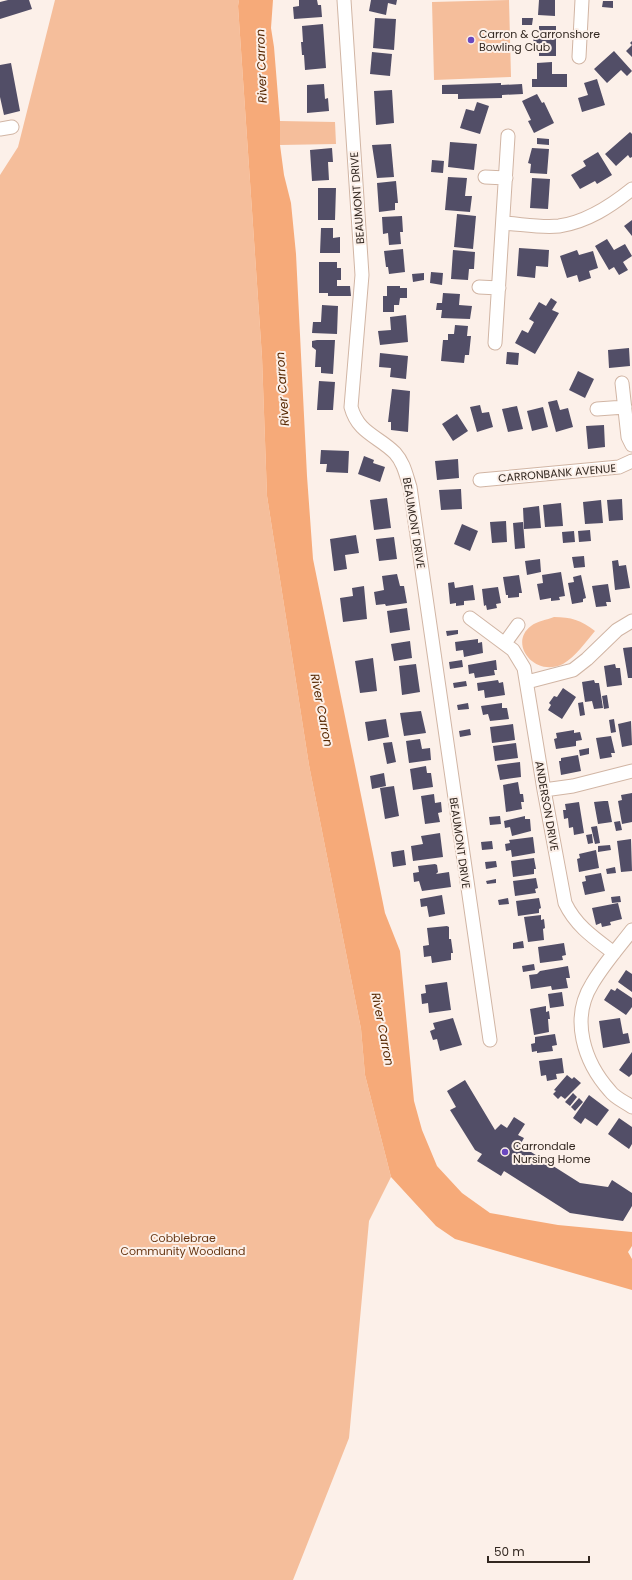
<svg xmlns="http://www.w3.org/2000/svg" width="632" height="1580" font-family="Poppins,sans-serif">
<rect width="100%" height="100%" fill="#fcf0e9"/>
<path fill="#f5be9b" d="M55,0h184l-1,6 24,351 5,139 42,269 52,264 4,46 26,102 -22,44 -20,217 -56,142h-293v-1405l18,-28z
M509,0l2,77 -77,3 -2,-78z
M280,121l55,1 1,22 -56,1z
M554,617c17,0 27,3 41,14 -10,12 -19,25 -32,33 -29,14 -55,-21 -32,-38 6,-5 16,-6 23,-9z"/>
<path fill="#f6aa79" d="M239,0h34l-2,28 3,19 6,74v24l4,30 7,28 5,51 11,222 6,83 72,354 15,38 14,150 8,29 15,36 25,27 28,20 68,12 74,7v14l-4,6 4,7v31l-177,-51 -19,-13 -45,-49 -26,-102 -4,-46 -52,-264 -42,-269 -5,-139 -24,-351z"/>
<path fill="#524e67" d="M8,0h21l3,9 -32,10v-17z
M299,0h18l1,5h3l1,12 -28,2 -1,-12 6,-1z
M371,0h26l-1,5 -8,-2 -2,12 -17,-4z
M539,0h16v16l-17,-1z
M603,1h10v7l-11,-1z
M375,18l21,1 -2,31 -21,-2z
M522,18h11l-1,7h-10z
M323,24l3,44 -21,2 -1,-15h-2l-1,-13h2l-1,-16z
M539,26h17v30h-17v-9h-5l-1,-11h6z
M632,41v16l-6,-6 6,-6 -2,-2z
M614,51l18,20 -5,5 -6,-6 -14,13 -13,-14z
M372,52l20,2 -2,22 -20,-2z
M552,62v12h15v13h-35v-8h5v-16z
M11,63l9,48 -16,4 -4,-18v-32z
M597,79l8,26 -23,7 -4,-14 10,-3 -4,-12z
M501,83v2l21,-1 1,10 -21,1v3l-44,1v-5h-16v-9z
M324,84l1,15 3,-1 1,13 -22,2v-28z
M392,90l2,33 -18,2 -2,-34z
M537,94l5,9 2,-1 10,21 -20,10 -6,-12 3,-1 -9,-19z
M477,102l12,4 -9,28 -20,-6 6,-19 8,2z
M630,132l2,2v23l-2,1 -2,-3 -12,11 -11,-12z
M537,138l12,1v6l-12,-1z
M450,142l27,2 -3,26 -26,-3z
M391,144l3,33 -17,1 -5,-33z
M332,148l1,14h-5l1,18 -17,1 -2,-31z
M532,148l17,1 -2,25 -17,-1 1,-9 -3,-1z
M598,152l14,23 -15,9 -2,-3 -15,8 -9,-14 15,-9 -3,-5z
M432,160l12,1 -1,12 -12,-1z
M448,177l19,1 -2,18h7l-2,16 -25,-2z
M532,178l18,1 -2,30 -18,-1z
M396,181l2,22h-3v7l-16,2 -2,-29z
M318,188h18l-1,32h-17z
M457,214l19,2 -3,33 -19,-2z
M402,216l1,16h-3l1,12 -12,1 -1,-12 -5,1 -1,-17z
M632,220v16l-8,-10z
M321,228h12v10l7,-1v16h-20z
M607,239l7,11 11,-6 7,12 -9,6 5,8 -9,5 -5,-8 -5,3 -14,-24z
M519,248l30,2 -1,17 -12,-1 -1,12 -18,-2z
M403,249l2,23 -16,2 -1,-7h-2l-2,-16z
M453,250l22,2 -1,17h-5l-1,11 -17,-1z
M577,250l2,5 14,-4 5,17 -9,3 2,7 -12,4 -2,-7 -10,3 -7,-22z
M319,262h18v6h4v12h-4v6h13l1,10h-23v-3h-9z
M431,272l12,1 -1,12 -12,-2z
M424,273v7l-11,2 -1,-8z
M387,286h13v2h7v10h-7l-1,7h-5v7h-11v-16h4z
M443,293l17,1 -1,11 13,1 -2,13 -29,-1 1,-8h-6l1,-7h5z
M551,298l6,4 -5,8 7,3 -24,41 -20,-11 7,-13 6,3 6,-11 -5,-3 10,-17 7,4z
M322,305l16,1 -1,28 -25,-1 1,-11h8z
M406,315l2,27 -28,3 -2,-14 13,-1 -1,-13z
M455,325l13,1 -1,10h4l-2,19h-4l-1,8 -23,-2 2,-21h5v-6h6z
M317,340h18l-2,34 -12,-1v-6h-6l1,-17 -4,-3v-6z
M629,348l1,18 -21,2 -1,-18z
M507,352l12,1 -1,12 -12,-1z
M380,353l28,3 -2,23 -16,-2 1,-9 -12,-1z
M578,371l16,8 -9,19 -16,-8z
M319,381l16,1 -2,28h-16z
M392,389l18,2 -2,41 -17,-2v-8h-3z
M557,400l3,10 8,-2 5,19 -17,5 -8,-30z
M480,405l2,8 7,-1 4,15 -16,5 -7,-25z
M517,406l6,23 -15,3 -6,-23z
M543,407l5,20 -16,4 -5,-20z
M457,414l11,17 -15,10 -11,-17z
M604,425l1,22 -17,2 -2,-23z
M321,450l28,1 -1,22 -22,-1 1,-8h-7z
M364,456l10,4 -1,3 12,4 -5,15 -22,-8z
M458,459l1,19 -22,2 -2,-19z
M461,489l1,20 -21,1 -2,-20z
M387,498l4,30 -17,2 -4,-30z
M622,499l1,21 -14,1 -2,-21z
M601,500l2,23 -18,1 -2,-22z
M561,503l2,23 -18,1 -2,-22z
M539,506l2,22 -17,1 -1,-21z
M506,521l1,21 -15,1 -2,-21z
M523,522l2,26 -10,1 -2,-26z
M462,524l16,7 -8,20 -16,-7z
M590,530l1,11 -12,1 -1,-11z
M574,531l1,11 -12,1 -1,-11z
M356,535l3,18 -14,2 2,14 -13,2 -4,-32z
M394,537l3,22 -18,2 -3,-22z
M584,556l1,11 -11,1 -2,-11z
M540,559l1,13 -14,3 -2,-14z
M618,560l1,6 7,-1 4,23 -15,2 -3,-29z
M561,572l4,24 -6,1 1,3 -9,1v-3l-11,2 -3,-16 6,-1 -1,-8z
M397,574l3,12h4l3,17 -21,3 -1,-2 -9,1 -2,-13 10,-2 -2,-14z
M519,575l3,18h-3v4l-11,1v-3h-2l-3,-18z
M581,575l5,23 -3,1v3l-11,2 -4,-21 6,-1 -1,-5z
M454,582l1,6 18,-3 2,15 -11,1v4l-8,1v-3l-6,1 -2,-21z
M608,584l3,18h-5l1,4 -11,1 -4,-21z
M364,586l3,33 -24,3 -3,-24 13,-2 -1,-8z
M498,587l3,16 -5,1 1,4 -10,2 -1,-5 -2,1 -2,-17z
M407,608l3,22 -20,3 -3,-22z
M458,630v4l-11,2 -1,-5z
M478,639v4l4,-1 1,11 -19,4 -1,-7 -7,1 -1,-9z
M410,641l2,17 -18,3 -3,-17z
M632,647v31h-4l-5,-30z
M373,658l4,33 -17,2 -5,-32z
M462,660l1,7 -13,2 -1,-7z
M496,660l1,10h-3l1,5 -20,3 -1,-5 -5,1 -1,-9z
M416,664l4,28 -18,3 -3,-29z
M615,664l1,4h4l2,17 -15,2 -3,-21z
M498,680l1,3 4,-1 2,13 -20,3 -1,-8 -6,1 -1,-8z
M594,680l1,3h4l4,25 -9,1 -2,-8 -7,1 -3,-20z
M466,681l1,5 -13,2 -1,-5z
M563,688l13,9 -14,22 -14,-9 3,-5 -2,-2 5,-7 3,1z
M607,695l2,13 -5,1 -2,-13z
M583,702l2,13 -5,1 -2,-13z
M468,703l1,6 -11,1 -1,-5z
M502,703v5h5l2,11 -19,2 -2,-7 -5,1 -2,-9z
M421,711l5,22 -22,3 -4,-23z
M386,719l3,18 -21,4 -3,-19z
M614,719l2,13 -5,1 -2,-13z
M631,721l1,24 -10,2 -4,-23z
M513,724l2,16 -23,3 -2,-16z
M470,729l1,6 -11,2 -1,-6z
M574,730v3l6,-1 2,8 -6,1v5l-20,3 -2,-10 3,-1 -1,-5z
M611,736l4,17h-4l1,4 -12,2 -4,-21z
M420,739l2,10 8,-1 1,12 -22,3 -3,-22z
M392,742l4,20 -9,2 -4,-21z
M516,743l2,15 -23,3 -2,-15z
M589,748v6l-9,2 -1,-6z
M578,755l3,16 -20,4 -2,-14h2v-3z
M520,762l1,15 -21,3 -3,-15z
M426,766l1,7h4l2,14 -20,3 -3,-21z
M384,773l2,13 -14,3 -2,-13z
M518,782l2,12h3l1,8h-3l1,7 -16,3 -3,-27z
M394,786l5,30 -14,3 -5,-31z
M632,793v29l-10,2 -4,-23 4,-1 -1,-5z
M434,794l1,9 6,-1 1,10 -4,1 2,9 -15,2 -4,-28z
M604,801h4l4,21 -14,2 -4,-22z
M579,802l5,31 -10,2 -1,-8 -4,1 -1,-10 -4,1 -1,-9h3l-1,-6z
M500,816l1,8 -11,1 -1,-8z
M525,816v3h5l1,12 -19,5 -2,-9 -5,1 -1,-7z
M620,821l2,9 -6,1 -2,-9z
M597,826l3,17 -5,1 -4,-17z
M440,833l3,24 -30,4 -2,-15 12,-2 -2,-8z
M592,834l1,9 -5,1 -2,-9z
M533,837l2,16 -23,4 -1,-7 -5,1 -1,-7 5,-1 -1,-3z
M631,839l1,32 -11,1 -4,-31z
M492,841l1,8 -11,1 -1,-8z
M610,845l1,5 -13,2v-6z
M404,850l2,15 -13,2 -2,-15z
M596,850l3,18 -20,4 -2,-13 3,-1 -1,-4z
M534,858l2,11h-2v5l-21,3 -2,-16z
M496,861l1,6 -11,2 -1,-7z
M435,864l2,1 1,7 -2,2 13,-2 2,15 -29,4 -3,-10 -5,1 -1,-9 6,-1 -1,-6z
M615,867l1,6 -9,1 -1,-5z
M601,873l4,18 -20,4 -3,-13 4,-1 -1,-5z
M536,878l2,10 -3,1 1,4 -21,3 -2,-15z
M496,879v4l-9,1 -1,-3z
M442,895l3,19 -16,3 -2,-11 -6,1 -1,-8z
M620,896l1,6 -9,1 -1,-6z
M508,898l1,6 -10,1 -1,-5z
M539,898l2,10 -2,1v4l-21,3 -2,-15z
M618,903l4,16 -12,3 1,3 -9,2 -1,-4 -5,2 -4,-17z
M541,915v5l3,-1 1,9 -2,1 1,11 -16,2 -4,-25z
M447,926l2,1v12h2l2,14h-2v7l-19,3 -1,-7 -7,1 -1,-11 6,-1 -2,-17z
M523,941l1,7 -11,1v-6z
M564,943l2,12 -4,1 1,4 -23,3 -2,-16z
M534,964l1,6 -12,2 -1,-6z
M568,966l2,12h-4l2,10 -16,2 -1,-4 -20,3 -2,-14 8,-1 3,-3z
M626,970l6,4v18l-14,-10z
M447,982l4,28 -22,3 -1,-10 -6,1 -1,-10 5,-1 -1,-8z
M617,988l15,10v9l-6,8 -22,-15 7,-11 4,2z
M562,992l2,14 -14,2 -2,-14z
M546,1006v6l3,-1 1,8h-2l1,13 -15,3 -4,-26z
M453,1018l9,27 -22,6 -3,-12 -4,1 -3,-9 5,-2 -2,-6z
M620,1018l3,16 5,-1 2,10 -27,5 -4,-27z
M555,1034l2,11 -5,1 1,5 -16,2v-2l-5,1 -1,-8 4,-1v-6z
M632,1052v22l-3,3 -10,-7z
M562,1058l2,15 -8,1 1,5 -10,2 -1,-6 -5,1 -2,-15z
M567,1075l5,4 2,-2 7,6 -16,16 -4,-3 -3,3 -5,-5 3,-3 -2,-1z
M465,1080l30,50 6,-6 6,4 7,-11 11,7 -7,11 6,3 -4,7 60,38 28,4 4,-7 20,13v13l-9,15 -53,-8 -66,-42 -3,5 -24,-15 5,-7 -7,-4 -25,-40 6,-3 -9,-16z
M573,1093l4,4 -7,9 -5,-4z
M589,1095l20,15 -12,16 -12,-8 -4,6 -8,-6z
M579,1098l4,4 -8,9 -4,-4z
M619,1118l13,9v17l-3,5 -21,-15z"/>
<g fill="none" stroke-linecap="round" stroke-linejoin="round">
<g stroke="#d1b5a4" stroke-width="15">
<path id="minor" d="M344,0l18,275 -11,132c7,26 27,29 44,46 9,10 11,22 15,34l80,553
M579,57l3,-57
M0,129l12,-2
M485,177l21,1
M503,223c18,1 38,5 56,3 28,-4 52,-20 73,-37
M479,287l20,1
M495,343l13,-207
M622,383l6,54 4,8
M597,409l28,-2
M480,480l139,-13 13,-6
M470,618l43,32 11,18 20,122 21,113c11,23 29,35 49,50
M505,643l13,-18
M527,682l46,-12 14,-11 30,-29 15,-9
M544,790l29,-4 59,-15
M632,930c-13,17 -29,35 -40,54 -22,35 -8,78 18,107 5,7 15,11 22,16"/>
</g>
<use href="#minor" stroke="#fff" stroke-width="13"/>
</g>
<g fill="#6a48c0" stroke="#fcf0e9" stroke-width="1.5">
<circle cx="471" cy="40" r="4"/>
<circle cx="505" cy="1152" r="4"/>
</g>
<g text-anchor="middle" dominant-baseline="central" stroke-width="4" stroke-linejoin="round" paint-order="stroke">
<g font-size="11" fill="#322720" stroke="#fcf0e9" text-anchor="start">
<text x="479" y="34">Carron &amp; Carronshore<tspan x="479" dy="13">Bowling Club</tspan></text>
<text x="513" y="1146">Carrondale<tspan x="513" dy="13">Nursing Home</tspan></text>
</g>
<g font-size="11" fill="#322720" stroke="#fcf0e9">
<text transform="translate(357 198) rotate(-94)">BEAUMONT DRIVE</text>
<text transform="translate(557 473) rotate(-5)">CARRONBANK AVENUE</text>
<text transform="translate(414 523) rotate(81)">BEAUMONT DRIVE</text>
<text transform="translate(547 806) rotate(80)">ANDERSON DRIVE</text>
<text transform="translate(460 843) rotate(82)">BEAUMONT DRIVE</text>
</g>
<g font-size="11" fill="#683713" stroke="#fcf0e9">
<text x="183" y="1238">Cobblebrae<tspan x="183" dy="13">Community Woodland</tspan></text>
</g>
<g font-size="12" font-style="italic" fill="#562700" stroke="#fcf0e9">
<text transform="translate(261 66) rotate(-92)">River Carron</text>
<text transform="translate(282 389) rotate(-94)">River Carron</text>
<text transform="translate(322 710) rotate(79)">River Carron</text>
<text transform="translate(383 1029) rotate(79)">River Carron</text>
</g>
</g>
<path d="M488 1556v6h101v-6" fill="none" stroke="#322720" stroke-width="2"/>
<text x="494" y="1556" font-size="12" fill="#322720" stroke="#fcf0e9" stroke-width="3" paint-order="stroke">50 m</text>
</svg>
